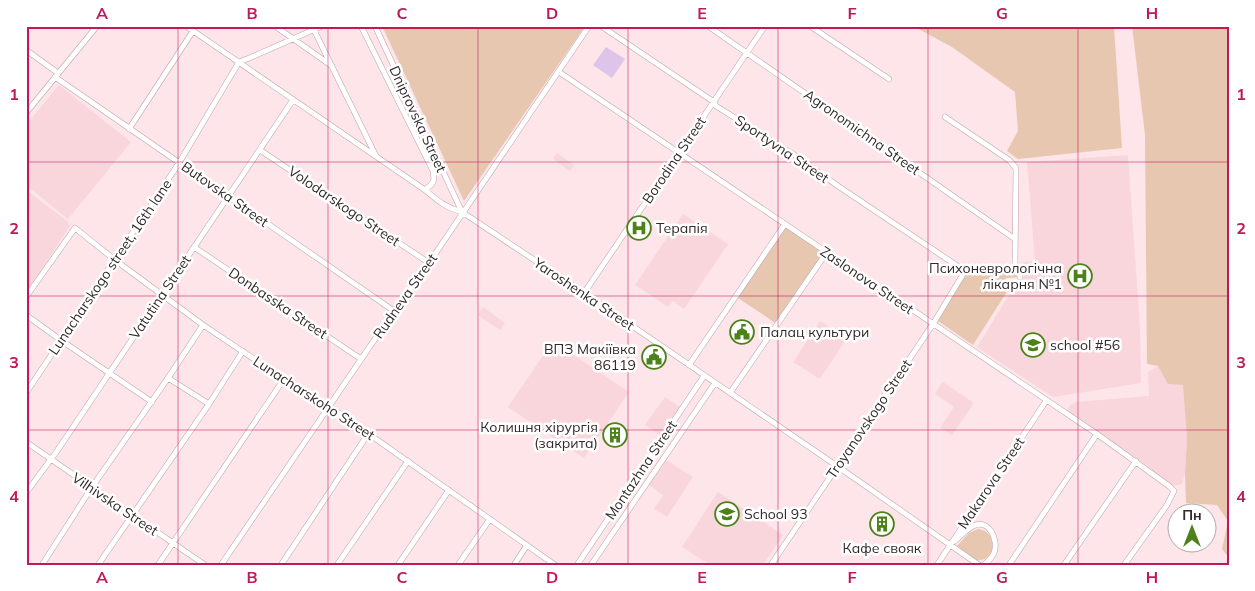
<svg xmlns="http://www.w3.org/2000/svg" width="1255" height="591" font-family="Mulish,sans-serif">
<rect width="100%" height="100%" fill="#fee5e9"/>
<path fill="#f8d6dc" d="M59,85l72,57 -63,77 -42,-34v-60z
M557,153l17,12 -4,6 -17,-12z
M1128,155l12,173 1,55 -88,14 -76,-50 35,-57 12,-1 -1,-27 12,-1 -8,-99z
M26,190l41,31 3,5 -44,67z
M683,214l45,30 -44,65 -11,-8 -5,6 -33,-22z
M483,307l22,16 -5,7 -22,-15z
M820,321l27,17 -27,41 -27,-17z
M553,341l76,51 -45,66 -76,-51z
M1158,366l10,17 15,2 4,54 -2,34 -3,11 -10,2 -10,-6 -14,-14 -82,-55 4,-6 6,-3 73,-6 -1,-24z
M943,382l31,21 -22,32 -12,-7 14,-21 -19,-13z
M665,397l15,10 -20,28 -15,-10z
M666,460l27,17 -26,40 -13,-8 9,-14 -14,-10z
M718,492l65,43 -20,30h-53l-28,-18z"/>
<path fill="#e7c7b0" d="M382,26h203l-121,175z
M913,26h201l8,122 -104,11 -11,-8 11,-20 -3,-39 -63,-45z
M1132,26h97v532l-7,-9 6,-28 -11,-16 -31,-2 -1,-30 2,-34 -4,-54 -15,-1 -10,-18 -11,-2 -2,-229z
M785,224l42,28 -50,72 -42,-28z
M1017,270l1,7 -12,1 -1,11 3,1 -35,55 -35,-24 28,-47z
M978,529c21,2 19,34 -2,31l-19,-14 12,-13z"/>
<path fill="#dec4e9" d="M606,47l19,12 -13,19 -19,-13z"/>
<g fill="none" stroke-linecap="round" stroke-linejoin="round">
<g stroke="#baa3a7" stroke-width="6">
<path id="minor" d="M186,26l239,164c12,10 21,18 37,22l122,81 253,173 142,99
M275,26l57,40
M312,26l64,130
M361,26l72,145 1,8 -2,5 -7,6
M375,26l87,186
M601,26l113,76 2,4 80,50 42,30 127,85
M708,26l307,213
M810,26l79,53
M26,35v25
M26,50l32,23
M559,72l538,362 72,52 5,5 -7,14 -43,60
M55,77l339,234
M26,113l71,-87
M945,117l64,43 7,8 -1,96 4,4
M129,129l64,-98
M260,150l169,113
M194,247l167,112
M965,271l54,-3 1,9
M584,293l181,-267
M26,297l49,-69 40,32 88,65 81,54 45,27 226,159
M26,315l36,26 90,61
M689,365l96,-141
M168,378l41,26
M26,393l153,-230 60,-101 8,-3 75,-33
M730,393l97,-141
M26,442l179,123
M26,493l31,-42 236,-351
M955,541c5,-5 12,-12 18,-15 16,-8 26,14 21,27 -2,5 -6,8 -10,12
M42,565l50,-78 76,-109 35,-53
M98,565l111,-161 34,-53
M158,565l126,-186
M221,565l173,-254 35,-48 160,-237
M281,565l87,-131
M337,565l71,-104
M398,565l51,-75
M458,565l32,-46
M514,565l13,-20
M577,565l127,-189
M591,565l124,-182
M771,565l162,-241 32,-53
M937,565l109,-164
M1009,565l88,-131
M1064,565l72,-104"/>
</g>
<use href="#minor" stroke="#fff" stroke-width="5"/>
</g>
<path fill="none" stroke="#c2185b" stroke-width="1" stroke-opacity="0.55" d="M178,26v539M328,26v539M478,26v539M628,26v539M778,26v539M928,26v539M1078,26v539M26,162h1203M26,296h1203M26,430h1203"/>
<defs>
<g id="hospital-ring" transform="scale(1.25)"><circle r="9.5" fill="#fff" stroke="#4c8219" stroke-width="1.5"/><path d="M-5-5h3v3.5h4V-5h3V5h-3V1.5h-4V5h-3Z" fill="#4c8219"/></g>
<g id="civic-ring" transform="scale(1.25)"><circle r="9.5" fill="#fff" stroke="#4c8219" stroke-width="1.5"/><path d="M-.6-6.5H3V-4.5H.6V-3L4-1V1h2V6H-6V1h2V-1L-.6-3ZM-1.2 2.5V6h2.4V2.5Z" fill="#4c8219"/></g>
<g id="school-ring" transform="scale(1.25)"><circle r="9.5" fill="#fff" stroke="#4c8219" stroke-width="1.5"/><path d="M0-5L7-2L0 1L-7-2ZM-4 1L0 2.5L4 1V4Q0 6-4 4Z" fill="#4c8219"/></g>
<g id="building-ring" transform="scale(1.25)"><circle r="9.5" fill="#fff" stroke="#4c8219" stroke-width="1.5"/><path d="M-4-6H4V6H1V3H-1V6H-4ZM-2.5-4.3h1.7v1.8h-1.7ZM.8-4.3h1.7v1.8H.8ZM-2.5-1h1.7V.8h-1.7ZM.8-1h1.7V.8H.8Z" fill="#4c8219"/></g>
</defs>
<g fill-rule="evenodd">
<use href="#hospital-ring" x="639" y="228"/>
<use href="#hospital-ring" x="1080" y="276"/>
<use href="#civic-ring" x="742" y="332"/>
<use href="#school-ring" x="1033" y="345"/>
<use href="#civic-ring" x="654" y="357"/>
<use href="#building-ring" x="615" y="435"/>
<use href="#school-ring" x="727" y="514"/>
<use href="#building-ring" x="882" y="524"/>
</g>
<g text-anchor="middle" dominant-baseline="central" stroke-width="5" stroke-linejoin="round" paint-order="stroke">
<g font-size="14" fill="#33292b" stroke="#fff">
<text transform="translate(418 119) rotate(65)">Dniprovska Street</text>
<text transform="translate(862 132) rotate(35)">Agronomichna Street</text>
<text transform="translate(782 149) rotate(34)">Sportyvna Street</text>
<text transform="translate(674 160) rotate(-56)">Borodina Street</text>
<text transform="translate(225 194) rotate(35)">Butovska Street</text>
<text transform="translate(344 206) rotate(34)">Volodarskogo Street</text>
<text transform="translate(110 267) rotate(-56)">Lunacharskogo street, 16th lane</text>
<text transform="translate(867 280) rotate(34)">Zaslonova Street</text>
<text transform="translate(584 294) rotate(34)">Yaroshenka Street</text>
<text transform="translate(405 296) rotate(-55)">Rudneva Street</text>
<text transform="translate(160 297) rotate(-56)">Vatutina Street</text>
<text transform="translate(278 303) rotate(34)">Donbasska Street</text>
<text transform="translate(314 398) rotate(33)">Lunacharskoho Street</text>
<text transform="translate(869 419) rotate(-56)">Troyanovskogo Street</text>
<text transform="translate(641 470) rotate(-56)">Montazhna Street</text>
<text transform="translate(991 483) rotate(-56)">Makarova Street</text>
<text transform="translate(115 504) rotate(34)">Vilhivska Street</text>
</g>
<g font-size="14" fill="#33292b" stroke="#fff" text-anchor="start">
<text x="656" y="228">Терапія</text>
<text x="1062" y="268" text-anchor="end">Психоневрологічна<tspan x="1062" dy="16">лікарня №1</tspan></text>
<text x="760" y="332">Палац культури</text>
<text x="1050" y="345">school #56</text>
<text x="636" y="349" text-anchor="end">ВПЗ Макіївка<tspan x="636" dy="16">86119</tspan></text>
<text x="598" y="427" text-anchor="end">Колишня хірургія<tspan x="598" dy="16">(закрита)</tspan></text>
<text x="744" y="514">School 93</text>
<text x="882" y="548" text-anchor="middle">Кафе свояк</text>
</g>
</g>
<rect width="1255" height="591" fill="none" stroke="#ffffff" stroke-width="55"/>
<g transform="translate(1192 528)"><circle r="24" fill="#ffffff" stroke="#ada9aa"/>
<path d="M0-4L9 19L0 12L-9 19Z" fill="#4c8219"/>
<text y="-8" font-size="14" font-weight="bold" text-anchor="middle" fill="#33292b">Пн</text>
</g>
<rect x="28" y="28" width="1200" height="536" fill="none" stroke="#c2185b" stroke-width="2"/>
<g font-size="16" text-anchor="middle" font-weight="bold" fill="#c2185b">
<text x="102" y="19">A</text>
<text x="252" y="19">B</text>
<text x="402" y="19">C</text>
<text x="552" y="19">D</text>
<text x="702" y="19">E</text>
<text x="852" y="19">F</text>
<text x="1002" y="19">G</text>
<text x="1152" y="19">H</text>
<text x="14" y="100">1</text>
<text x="1241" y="100">1</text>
<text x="14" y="234">2</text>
<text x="1241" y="234">2</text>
<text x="14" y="368">3</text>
<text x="1241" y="368">3</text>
<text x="14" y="502">4</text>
<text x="1241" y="502">4</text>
<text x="102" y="583">A</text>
<text x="252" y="583">B</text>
<text x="402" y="583">C</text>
<text x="552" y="583">D</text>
<text x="702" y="583">E</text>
<text x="852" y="583">F</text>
<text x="1002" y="583">G</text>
<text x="1152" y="583">H</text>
</g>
</svg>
